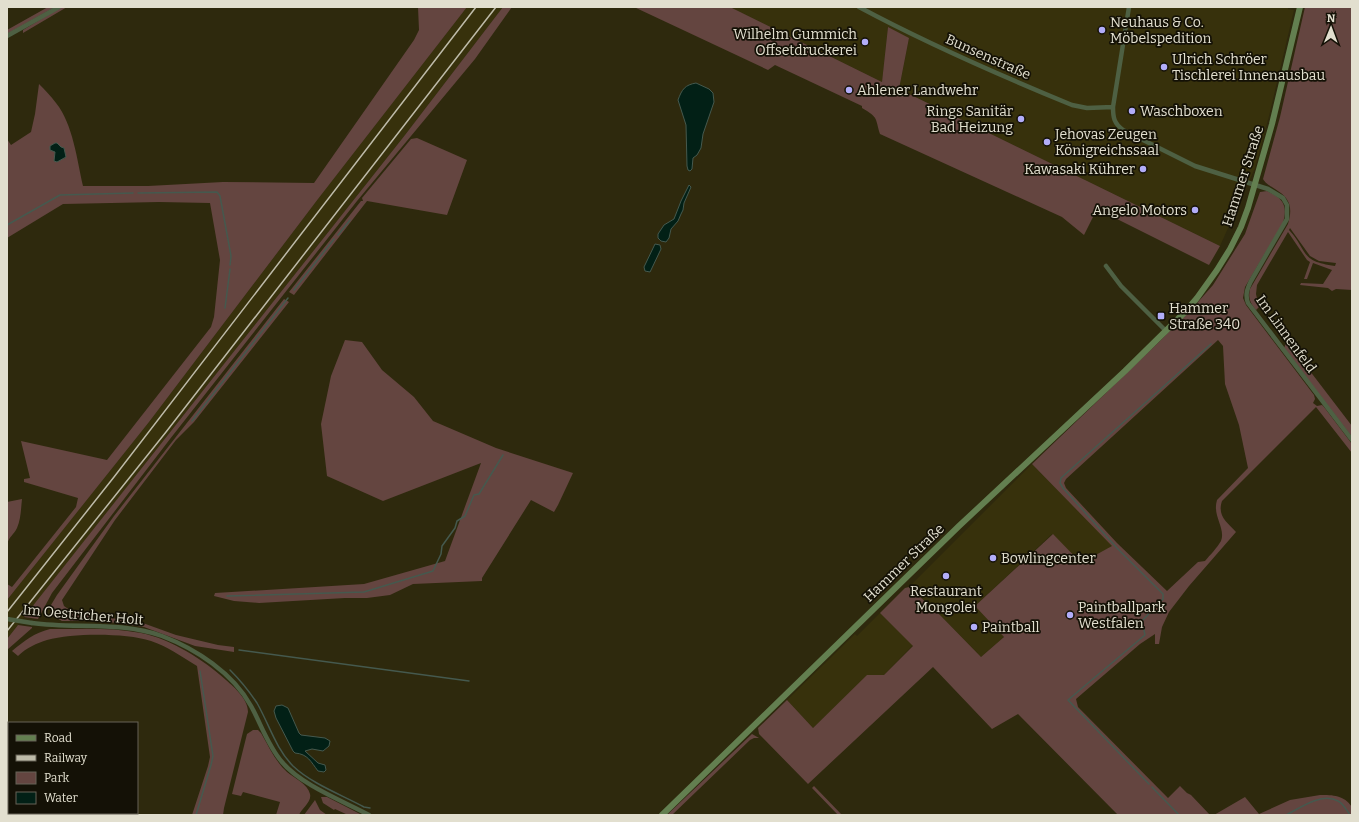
<svg xmlns="http://www.w3.org/2000/svg" width="1359" height="822" font-family="Bitter,serif">
<rect width="100%" height="100%" fill="#2e290d"/>
<path fill="#37310c" d="M467,7h36l-98,128 -398,504v-39l142,-178 169,-223z
M730,7h558v2l6,1 -25,106 -14,52 -35,78 -321,-157 10,-50 -21,-12 -6,55z
M1032,464l81,82 -32,17 -29,-29 -77,72 29,31 -23,20 -41,-42 -31,-28z
M880,613l33,32 -29,30 -17,1 -54,52 -26,-28 68,-66 2,2z"/>
<path fill="#644540" fill-rule="evenodd" d="M48,7h7l-48,27v-4z
M61,7h6l-44,26v-3z
M418,7h49l-149,192 -169,223 -142,178v-16l5,3 64,-80 2,-9 -54,-16v-3l6,-1 -9,-37 86,19 104,-133 3,-10 6,-57 -10,-57 -51,-1 -96,2 -56,34v-99l4,6 20,-13 4,-18 4,-30c6,6 12,12 17,19 17,21 21,57 27,83h65l75,-4 91,1 100,-143 5,-10zM57,143l2,4h4l2,11 -8,3 -2,-6z
M503,7h9l-37,52 -118,142 -187,238 -118,154 -14,26 -14,-2 381,-482z
M634,7h96l152,75 6,-55 21,11 -10,51 321,157 -11,19 -112,-56 -13,26 -22,-18 -182,-83c-5,-16 -1,-16 -18,-26v-2l-87,-41 -7,5z
M1305,7h47v283l-16,-1 -4,2 -4,-3 -28,-3 1,-2 22,1 9,-14 -19,-7 -6,16h-3l6,-17 -3,-2 -19,-28 -31,53 -1,9 3,13 -3,3c-6,-7 -8,-12 -6,-21l38,-65c5,-17 2,-26 -13,-35 -6,-4 -9,-5 -12,-10l17,-62zM1290,228l20,28 9,5 17,2 -1,3c-36,-5 -26,-14 -46,-36z
M417,138l50,22 -20,55 -80,-14 -73,94 -5,-3 72,-91h2l-1,-3 49,-59z
M1267,191c16,7 21,14 16,32l-38,64 -2,11 3,7 68,90 1,4 -2,4 4,3 5,-1 2,2 28,37v9l-36,-46 -94,94c-5,15 5,21 14,31l-47,54 -20,26 -7,15 -3,17h-4v-10l-15,10 -64,55 2,8 90,91 12,-12 7,7 4,2 19,20h-92l-100,-101 -26,15 -59,-62 -125,117 -49,-50 -1,-6 29,-28 26,28 54,-53h17l29,-29 -33,-33 25,-25 4,-1 31,28 41,42 23,-20 -29,-31 78,-72 28,29 31,-17 -80,-82 127,-122 39,-40 15,-17 32,-51 15,-42zM1218,340l5,6 2,38 14,41 9,43 -31,32c-5,16 9,28 4,41 -4,7 -11,14 -16,20l-7,1 -31,29 -50,-48 -51,-55 -2,-5 2,-4z
M284,299l5,3 -95,120 -18,18 -61,80 -53,80 2,6 10,7 66,9 36,13 42,10 16,2v5l-39,-6 -51,-19 -42,-6h-40l-9,-5 -2,-3v-8l6,-10 57,-79z
M345,340l17,2 20,28 32,27 19,24 63,27 77,25 -15,32 -4,7 -23,-12 -49,78v3l-69,3 -23,11 -23,3h-22l-86,5 -25,-2 -20,-5 1,-3 149,-9 81,-23 36,-98 -98,38 -56,-25 -6,-52 10,-48z
M1287,341l65,85v11l-68,-89z
M22,499c-1,9 -1,20 -5,29 -4,8 -8,8 -10,17v-43z
M18,625l14,2v1l-25,22v-11z
M50,629c30,0 61,-2 91,4 30,6 63,27 85,47 9,8 22,19 22,32l-24,96 -1,7h-31l16,-49 2,-9 -13,-91c-15,-9 -30,-20 -46,-25 -26,-8 -77,-8 -104,-1 -10,3 -21,8 -29,16l-6,-5c12,-10 22,-18 38,-22z
M253,730h5l3,3c8,14 14,28 26,39 7,6 21,12 23,22 2,8 -8,14 -11,21h-23l4,-13 -37,-10 -2,4 -9,-2 15,-60z
M752,734l7,4h-5l-4,2 -78,75h-5z
M814,786l28,29h-4l-26,-27z
M1320,795c13,0 24,0 32,12v8h-138l31,-18 14,17 31,-14z
M321,797h6l35,18h-14l-13,-6 -1,1 -11,-7z
M315,800l5,10 7,5h-23z"/>
<path fill="#022016" stroke="#45594e" d="M696,83l13,6 4,4 1,9 -11,32 -2,14 -4,7 -4,3 -1,11 -2,2 -2,-1 -1,-4 -1,-41 -8,-25c4,-11 7,-15 18,-17z
M55,143h2l4,4 3,1 2,9 -9,5 -3,-1 1,-9 -5,-2v-4z
M689,185l2,2 -7,16 -1,7 -2,4 -3,7 -7,8 -2,9 -3,4 -5,-1 -3,-3v-4l6,-9 10,-6 7,-18z
M655,244l5,1 1,4 -10,21 -1,2 -5,-1 -1,-4z
M282,705l6,3 11,25 2,2 24,3 5,3 -1,5 -6,5 -11,-2 -7,2 13,12 7,2 1,5 -2,2 -6,-1c-7,-9 -10,-17 -23,-18l-2,-2 -17,-33 -2,-7 2,-5z"/>
<g fill="none" stroke-linecap="round" stroke-linejoin="round">
<path stroke="#45594e" stroke-width="1.5" d="M138,193l79,-1 3,4 11,60 -1,9
M7,225l53,-30 73,-2
M338,235l12,-15
M294,290l40,-51
M225,308l5,-39
M192,421l96,-123
M227,596l137,-4 69,-21 8,-17 1,-8 13,-18 2,-7 8,-5 9,-21 5,-1 24,-39
M239,650l230,31
M230,670c10,10 19,21 27,33 12,21 19,46 36,63 19,18 49,29 71,41l6,1
M1149,784l-81,-84 77,-65 -3,-14 21,-22v-5l-46,-46 -54,-60 -3,-5 1,-5 150,-134
M1152,787l27,28
M196,815l15,-50 2,-9 -13,-85
M1286,815c14,-7 36,-23 52,-14 5,2 9,10 12,14"/>
<path stroke="#4e6043" stroke-width="4.5" d="M859,7c69,37 140,68 213,98l15,3 26,-1
M1129,7l-16,100c0,11 1,16 10,23l72,36 73,23 15,9 4,7v14l-36,62c-4,8 -6,14 -3,22l104,137
M7,36l52,-29
M1106,266l15,20 45,45
M32,623c43,6 88,-2 130,13 34,13 71,37 89,70 10,18 17,40 31,56 19,23 61,39 87,53"/>
<path stroke="#637f50" stroke-width="6" d="M662,815l297,-289 166,-155 60,-59 12,-14 20,-28 13,-21 11,-22 7,-19 24,-84 28,-117"/>
<path stroke="#bebba9" stroke-width="1.5" d="M7,612l107,-135 362,-470
M7,631l159,-199 330,-425"/>
<path stroke="#4e6043" stroke-width="4.5" d="M7,619l25,4"/>
</g>
<g fill="#b2adf9" stroke="#141106" stroke-width="1.5">
<circle cx="1102" cy="30" r="4"/>
<circle cx="865" cy="42" r="4"/>
<circle cx="1164" cy="67" r="4"/>
<circle cx="849" cy="90" r="4"/>
<circle cx="1132" cy="111" r="4"/>
<circle cx="1021" cy="119" r="4"/>
<circle cx="1047" cy="142" r="4"/>
<circle cx="1143" cy="169" r="4"/>
<circle cx="1195" cy="210" r="4"/>
<rect x="1157" y="312" width="8" height="8" rx="2"/>
<circle cx="993" cy="558" r="4"/>
<circle cx="946" cy="576" r="4"/>
<circle cx="1070" cy="615" r="4"/>
<circle cx="974" cy="627" r="4"/>
</g>
<g text-anchor="middle" dominant-baseline="central" stroke-width="3.5" stroke-linejoin="round" paint-order="stroke">
<g font-size="14" fill="#e2dfcf" stroke="#141106" text-anchor="start">
<text x="1110" y="22">Neuhaus &amp; Co.<tspan x="1110" dy="16">Möbelspedition</tspan></text>
<text x="857" y="34" text-anchor="end">Wilhelm Gummich<tspan x="857" dy="16">Offsetdruckerei</tspan></text>
<text x="1172" y="59">Ulrich Schröer<tspan x="1172" dy="16">Tischlerei Innenausbau</tspan></text>
<text x="857" y="90">Ahlener Landwehr</text>
<text x="1013" y="111" text-anchor="end">Rings Sanitär<tspan x="1013" dy="16">Bad Heizung</tspan></text>
<text x="1140" y="111">Waschboxen</text>
<text x="1055" y="134">Jehovas Zeugen<tspan x="1055" dy="16">Königreichssaal</tspan></text>
<text x="1135" y="169" text-anchor="end">Kawasaki Kührer</text>
<text x="1187" y="210" text-anchor="end">Angelo Motors</text>
<text x="1169" y="308">Hammer<tspan x="1169" dy="16">Straße 340</tspan></text>
<text x="1001" y="558">Bowlingcenter</text>
<text x="946" y="591" text-anchor="middle">Restaurant<tspan x="946" dy="16">Mongolei</tspan></text>
<text x="1078" y="607">Paintballpark<tspan x="1078" dy="16">Westfalen</tspan></text>
<text x="982" y="627">Paintball</text>
</g>
<g font-size="14" fill="#e2dfcf" stroke="#141106">
<text transform="translate(988 57) rotate(24)">Bunsenstraße</text>
<text transform="translate(1243 176) rotate(-72)">Hammer Straße</text>
<text transform="translate(1286 334) rotate(54)">Im Linnenfeld</text>
<text transform="translate(904 563) rotate(-44)">Hammer Straße</text>
<text transform="translate(83 615) rotate(5)">Im Oestricher Holt</text>
</g>
</g>
<rect width="1359" height="822" fill="none" stroke="#e2dfcf" stroke-width="16"/>
<rect x="8" y="722" width="130" height="92" fill="#141106" stroke="#666356"/>
<rect x="16" y="735" width="20" height="6" fill="#637f50" stroke="#666356"/>
<text x="44" y="742" font-size="12" fill="#e2dfcf">Road</text>
<rect x="16" y="755" width="20" height="6" fill="#bebba9" stroke="#666356"/>
<text x="44" y="762" font-size="12" fill="#e2dfcf">Railway</text>
<rect x="16" y="772" width="20" height="12" fill="#644540" stroke="#666356"/>
<text x="44" y="782" font-size="12" fill="#e2dfcf">Park</text>
<rect x="16" y="792" width="20" height="12" fill="#022016" stroke="#666356"/>
<text x="44" y="802" font-size="12" fill="#e2dfcf">Water</text>
<g transform="translate(1331 28) rotate(1)" stroke="#141106" stroke-width="3" paint-order="stroke">
<path d="M0-3L7 15L0 10L-7 15Z" fill="#e2dfcf"/>
<text y="-6" font-size="11" font-weight="bold" text-anchor="middle" fill="#e2dfcf">N</text>
</g>
</svg>
